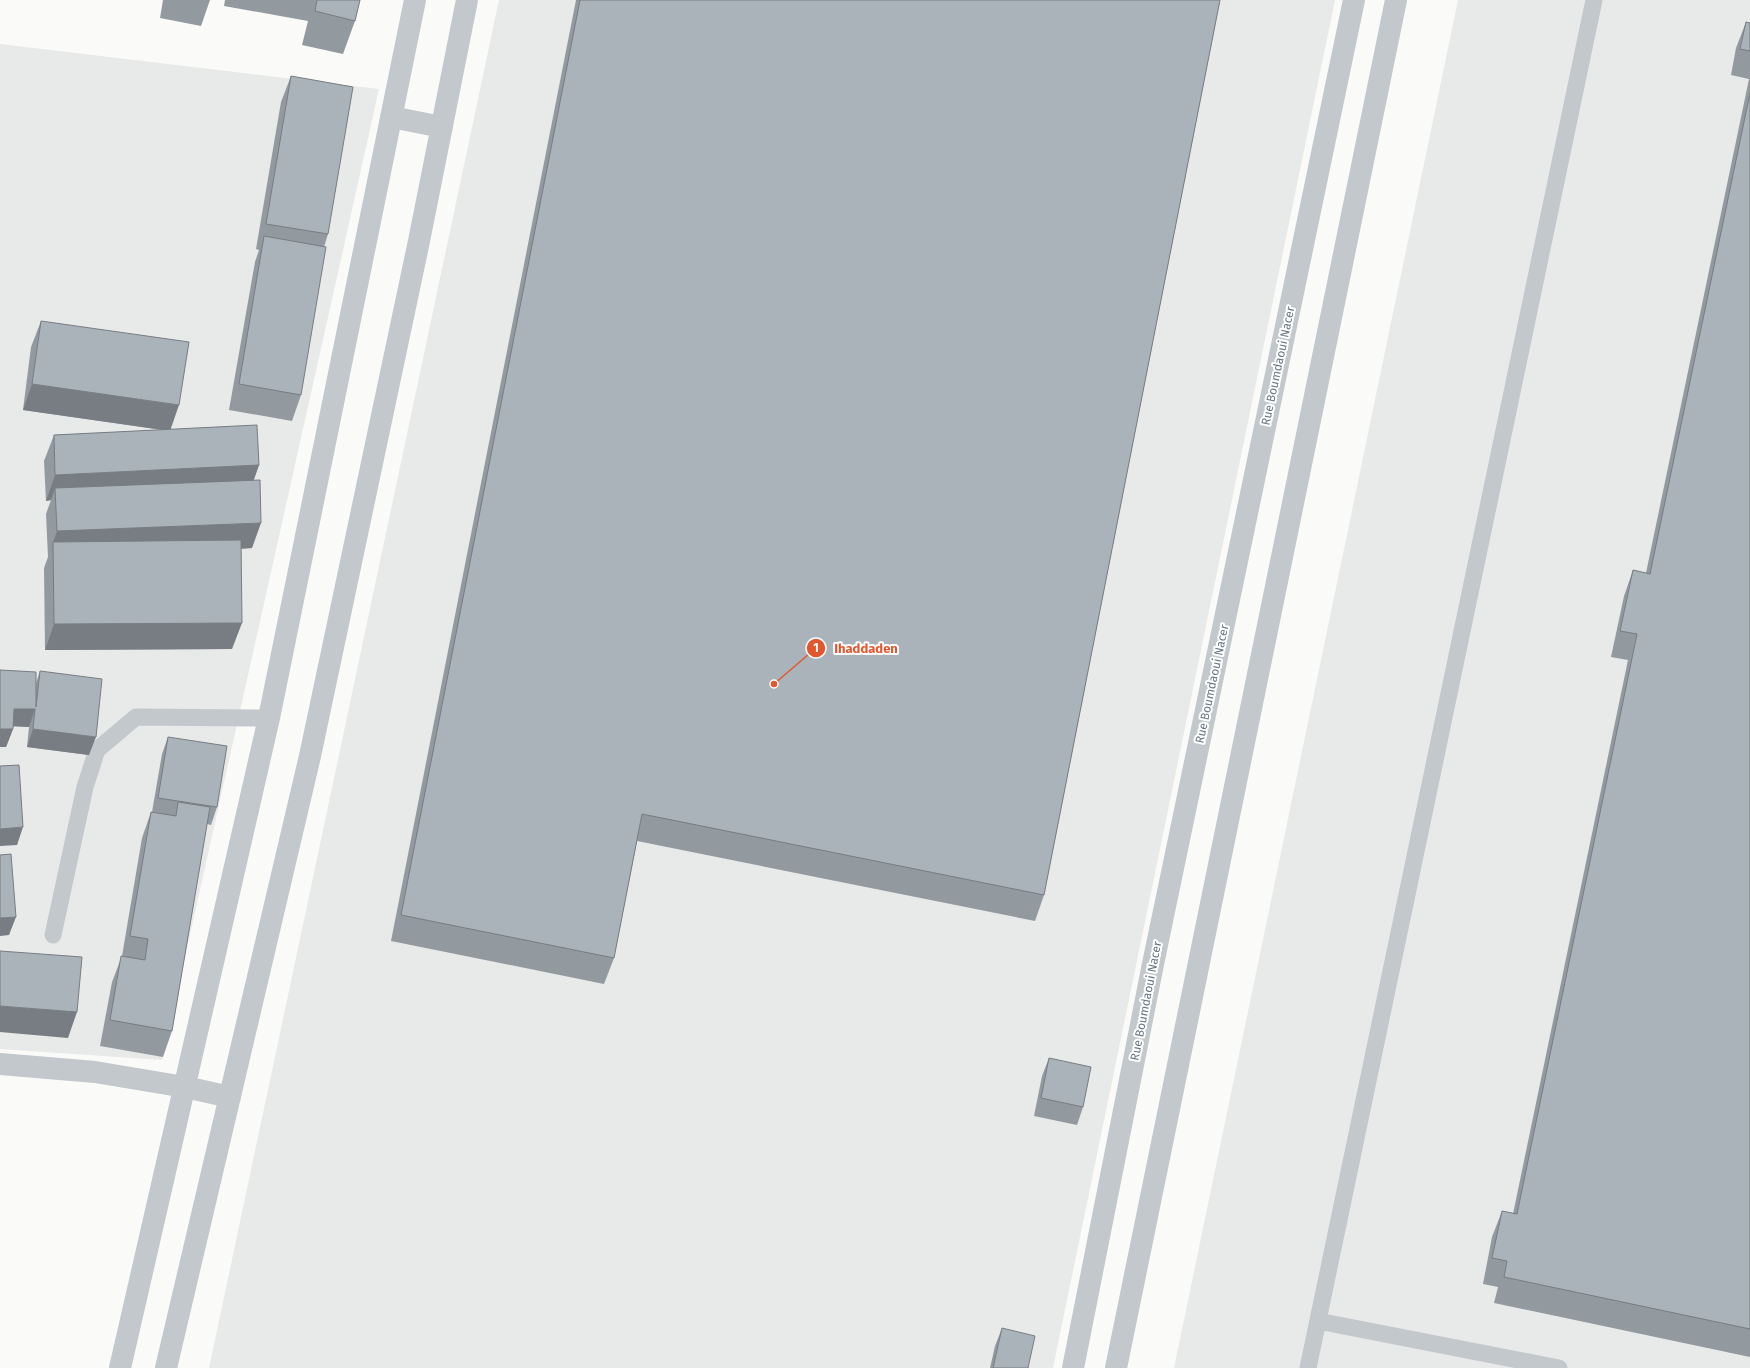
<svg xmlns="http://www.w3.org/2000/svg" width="1750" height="1368" font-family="'Fira Sans',sans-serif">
<rect width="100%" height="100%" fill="#fafaf8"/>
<path fill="#e8e9e9" d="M499,0h836l-282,1368h-844z
M1458,0h292v1368h-576z
M0,44l379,45 -217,971 -162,-11z"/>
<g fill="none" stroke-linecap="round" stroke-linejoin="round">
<path stroke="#c3c8cc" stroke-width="17" d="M53,935l32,-148 12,-37 39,-33 133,1
M1318,1321l241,47
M1308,1368l286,-1368"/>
<path stroke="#c3c8cc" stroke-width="22" d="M391,117l51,10
M0,1064l95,8 90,15 45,10
M120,1368l149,-650 146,-718
M166,1368l144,-612 109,-515 48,-241"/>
<path stroke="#c3c8cc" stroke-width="22" d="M1073,1368l80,-404 201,-964
M1116,1368l280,-1368"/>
</g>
<path fill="#929a9f" d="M163,0h47l-9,26 -41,-8z
M225,0h135l-5,21 -12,33 -41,-9 6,-24 -84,-15z
M576,0h644l-176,895 -9,26 -398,-80 -23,117 -10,26 -213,-43z
M1746,22l4,1v1334l-256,-54 4,-16 -15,-3 9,-47 10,-26 11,3 115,-554 -17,-3 13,-61 9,-26 13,3 103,-494 -18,-4 5,-27z
M291,76l37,158 -4,13 -23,148 -9,26 -63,-11 26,-148 4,-12 -3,-1 25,-147z
M41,321l130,108 88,36 -6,16 -1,67 -11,1 -9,100 -187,1 -1,-82 4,-11 -2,-43 5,-14 -5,1 -2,-40 10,-26 109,-5 -140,-20 8,-63z
M0,670l36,13 4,-12 49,84 -62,-8 2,-20 -16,-1v3l-7,18h-6z
M168,737l49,70 -6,18 -4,-1 -35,207 -9,26 -63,-11 12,-64 10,-26 20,-118 9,-26h1l10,-58z
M1049,1058l34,49 -6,18 -43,-9 8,-40z
M1002,1328l26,40h-38l5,-22z"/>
<path fill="#777d82" d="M32,384l147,21 -9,26 -147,-21z
M259,465l-9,26 -195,-3 -4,12 -5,1 9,-26z
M261,523l-9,25 -198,9 -1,-15 -5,15 9,-26z
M242,623l-10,26 -187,1 9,-26z
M14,709h21l-6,18 -22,-1z
M0,729h13l-7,18h-6z
M33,729l63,8 -7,18 -62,-8z
M23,827l-6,18 -17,1v-17z
M16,917l-7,18 -9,1v-18z
M0,1006l77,6 -9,26 -68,-6z"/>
<path fill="#aab3b9" stroke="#777d82" d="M317,0h43l-5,21 -40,-10z
M580,0h640l-176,895 -402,-81 -28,144 -213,-43z
M1746,22l4,1v28l-10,-2z
M291,76l62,11 -25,147 -62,-10z
M1750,93v1236l-246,-52 3,-16 -15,-3 10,-47 15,3 120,-580 -17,-3 13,-61 17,4z
M264,236l62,11 -25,148 -62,-11z
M41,321l148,21 -10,63 -147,-21z
M257,425l2,40 -204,10 -1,-40z
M260,480l1,43 -204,8 -2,-43z
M241,540l1,83 -188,1 -1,-82z
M0,670l36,2v35l4,-36 62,8 -6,58 -63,-8 2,-20h-21l-1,20h-13z
M168,737l59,9 -10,61 -59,-9z
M19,765l4,62 -23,2v-63z
M178,802l32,5 -38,224 -62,-11 11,-64 24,4 3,-21 -18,-3 21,-124 25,4z
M11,854l5,63 -16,1v-63z
M0,951l82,6 -5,55 -77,-6z
M1049,1058l42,9 -8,40 -42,-9z
M1002,1328l33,8 -7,32h-35z"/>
<g text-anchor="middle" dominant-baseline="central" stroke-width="4" stroke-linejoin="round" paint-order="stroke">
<g font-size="12" fill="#657683" stroke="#fff">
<text transform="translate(1278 366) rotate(-78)">Rue Boumdaoui Nacer</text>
<text transform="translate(1212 684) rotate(-78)">Rue Boumdaoui Nacer</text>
<text transform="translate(1146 1001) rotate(-79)">Rue Boumdaoui Nacer</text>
</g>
</g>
<path fill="none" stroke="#e4572e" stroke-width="1.5" d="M774 684L816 648"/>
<g fill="#e4572e" stroke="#fff" stroke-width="1.5">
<circle cx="774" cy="684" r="4"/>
<circle cx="816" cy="648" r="10"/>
</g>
<g font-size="12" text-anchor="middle" font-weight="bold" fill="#fff">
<text x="816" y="652">1</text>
</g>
<g font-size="13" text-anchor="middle" font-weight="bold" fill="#e4572e" stroke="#fff" stroke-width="4" stroke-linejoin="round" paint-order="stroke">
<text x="866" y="653">Ihaddaden</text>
</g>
</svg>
